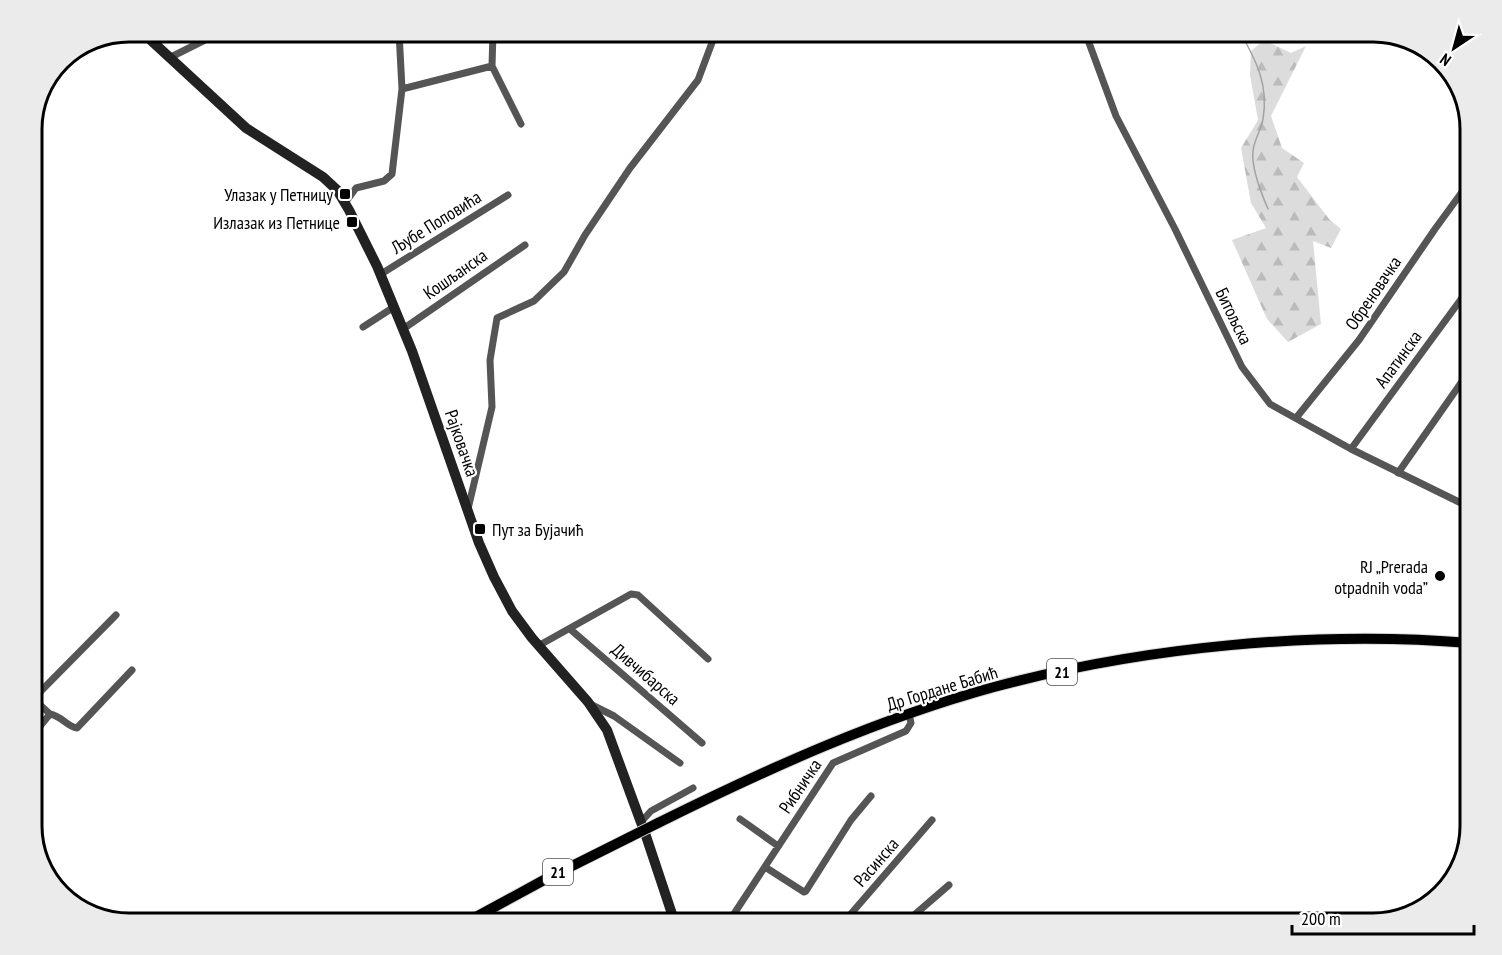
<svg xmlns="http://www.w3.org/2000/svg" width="1502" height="955" font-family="'PT Sans Narrow',sans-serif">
<defs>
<pattern id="forest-firs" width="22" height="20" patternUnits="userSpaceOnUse" patternTransform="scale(1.5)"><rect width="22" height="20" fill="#dcdcdc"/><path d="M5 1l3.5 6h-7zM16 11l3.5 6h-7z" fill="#bbb"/></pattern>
</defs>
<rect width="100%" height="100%" fill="#fff"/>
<path fill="url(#forest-firs)" d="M1264,40l27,13 15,-7 -35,70 11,32 22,15 -7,14 32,42 12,10 -10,19 -18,-7 8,83 -33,18 -21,-23 -35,-79 34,-12 -15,-25 -10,-55 17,-28 -8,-45 1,-24z"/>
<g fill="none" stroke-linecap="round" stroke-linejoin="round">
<path stroke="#a3a3a3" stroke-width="1.5" d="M1240,32c16,28 29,53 23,87 -2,11 -9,21 -10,32 -2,15 9,44 15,58"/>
<g stroke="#dbdbdb" stroke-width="12">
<path id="primary" d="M658,823c109,-54 219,-104 336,-136 149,-40 323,-57 476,-44
M465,923l79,-43 86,-43"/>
</g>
<path stroke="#555" stroke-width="7" d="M493,32l-1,34 29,58
M1085,32l31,84 59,113 67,138 28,37 81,45 110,54 9,2
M169,58l52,-26
M402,89l90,-23
M345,203l11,-15 28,-7 8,-7 10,-85 -3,-57
M381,274l127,-79
M363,327l31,-20
M403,329l122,-84
M1296,418l63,-78 76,-111 35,-48
M1351,449l119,-162
M1398,473l72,-103
M468,509l24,-102 -2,-47 7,-42 37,-17 30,-29 21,-37 45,-67 68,-88 18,-48
M570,629l132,114
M538,646l93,-52 7,1 70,64
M590,704l24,12 66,47
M50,714c12,2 17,13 27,14l55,-58
M32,736l18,-22 -12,-11 -1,-5 2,-5 77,-78
M740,819l38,27
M641,822l10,-11 42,-23
M765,867l39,25 2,-1 45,-71 20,-24
M152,923l4,-5
M564,923h1
M728,923l105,-160 73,-32 5,-8 -2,-9
M843,923l89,-103
M905,923l44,-38"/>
<path stroke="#222" stroke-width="10" d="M142,32l104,96 77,49 14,13 12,20 28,56 35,85 67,192 15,34 18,34 20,27 56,64 19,28 39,106 29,87"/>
<use href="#primary" stroke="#000" stroke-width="10"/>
<g stroke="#dbdbdb" stroke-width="12" stroke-linecap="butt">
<path id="primary-bridge" d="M630,837l28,-14"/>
</g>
<use href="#primary-bridge" stroke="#000" stroke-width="10"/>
</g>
<g fill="#000" stroke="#fff" stroke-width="2">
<rect x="339" y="188" width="12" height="12" rx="3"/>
<rect x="346" y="216" width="12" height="12" rx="3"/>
<rect x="474" y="523" width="12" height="12" rx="3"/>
<circle cx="1440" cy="576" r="6"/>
</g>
<g text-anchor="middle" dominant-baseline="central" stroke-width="4.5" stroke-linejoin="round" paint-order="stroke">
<g fill="#fff" stroke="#4c4c4c" stroke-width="1.5">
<rect x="1047" y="659" width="30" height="26" rx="4.5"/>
<rect x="543" y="859" width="30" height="26" rx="4.5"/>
</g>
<g font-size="16" font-weight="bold" fill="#000">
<text x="1062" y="672">21</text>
<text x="558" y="872">21</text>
</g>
<g font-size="18" fill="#000" stroke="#fff" text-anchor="end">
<text x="333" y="194">Улазак у Петницу</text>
<text x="340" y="222">Излазак из Петнице</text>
<text x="492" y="529" text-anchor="start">Пут за Бујачић</text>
<text x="1428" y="566">RJ „Prerada<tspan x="1428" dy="21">otpadnih voda”</tspan></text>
</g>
<g font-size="18" fill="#000" stroke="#fff">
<text transform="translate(436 222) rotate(-32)">Љубе Поповића</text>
<text transform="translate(455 274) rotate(-35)">Кошљанска</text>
<text transform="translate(1373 293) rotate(-56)">Обреновачка</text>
<text transform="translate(1234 316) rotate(64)">Битољска</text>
<text transform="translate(1398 359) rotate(-54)">Апатинска</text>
<text transform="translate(462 443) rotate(71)">Рајковачка</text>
<text transform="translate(646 674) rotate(41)">Дивчибарска</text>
<text transform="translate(942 688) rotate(-17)">Др Гордане Бабић</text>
<text transform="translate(800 786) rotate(-56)">Рибничка</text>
<text transform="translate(876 862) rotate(-49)">Расинска</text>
</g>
</g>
<path d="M0 0H1502V955H0ZM129 42H1373A87 87 0 0 1 1460 129V826A87 87 0 0 1 1373 913H129A87 87 0 0 1 42 826V129A87 87 0 0 1 129 42Z" fill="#ebebeb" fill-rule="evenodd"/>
<path fill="none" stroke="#000" stroke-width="3" d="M129 42H1373A87 87 0 0 1 1460 129V826A87 87 0 0 1 1373 913H129A87 87 0 0 1 42 826V129A87 87 0 0 1 129 42Z"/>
<g transform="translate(1454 48) rotate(216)" stroke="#ffffff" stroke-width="4.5" paint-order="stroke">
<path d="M0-4.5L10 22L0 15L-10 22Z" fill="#000000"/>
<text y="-9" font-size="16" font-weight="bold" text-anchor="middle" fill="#000000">N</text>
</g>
<path d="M1292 925v9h182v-9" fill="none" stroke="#000000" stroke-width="3"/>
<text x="1301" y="925" font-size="18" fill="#000000" stroke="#ffffff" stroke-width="4.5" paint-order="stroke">200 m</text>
</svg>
